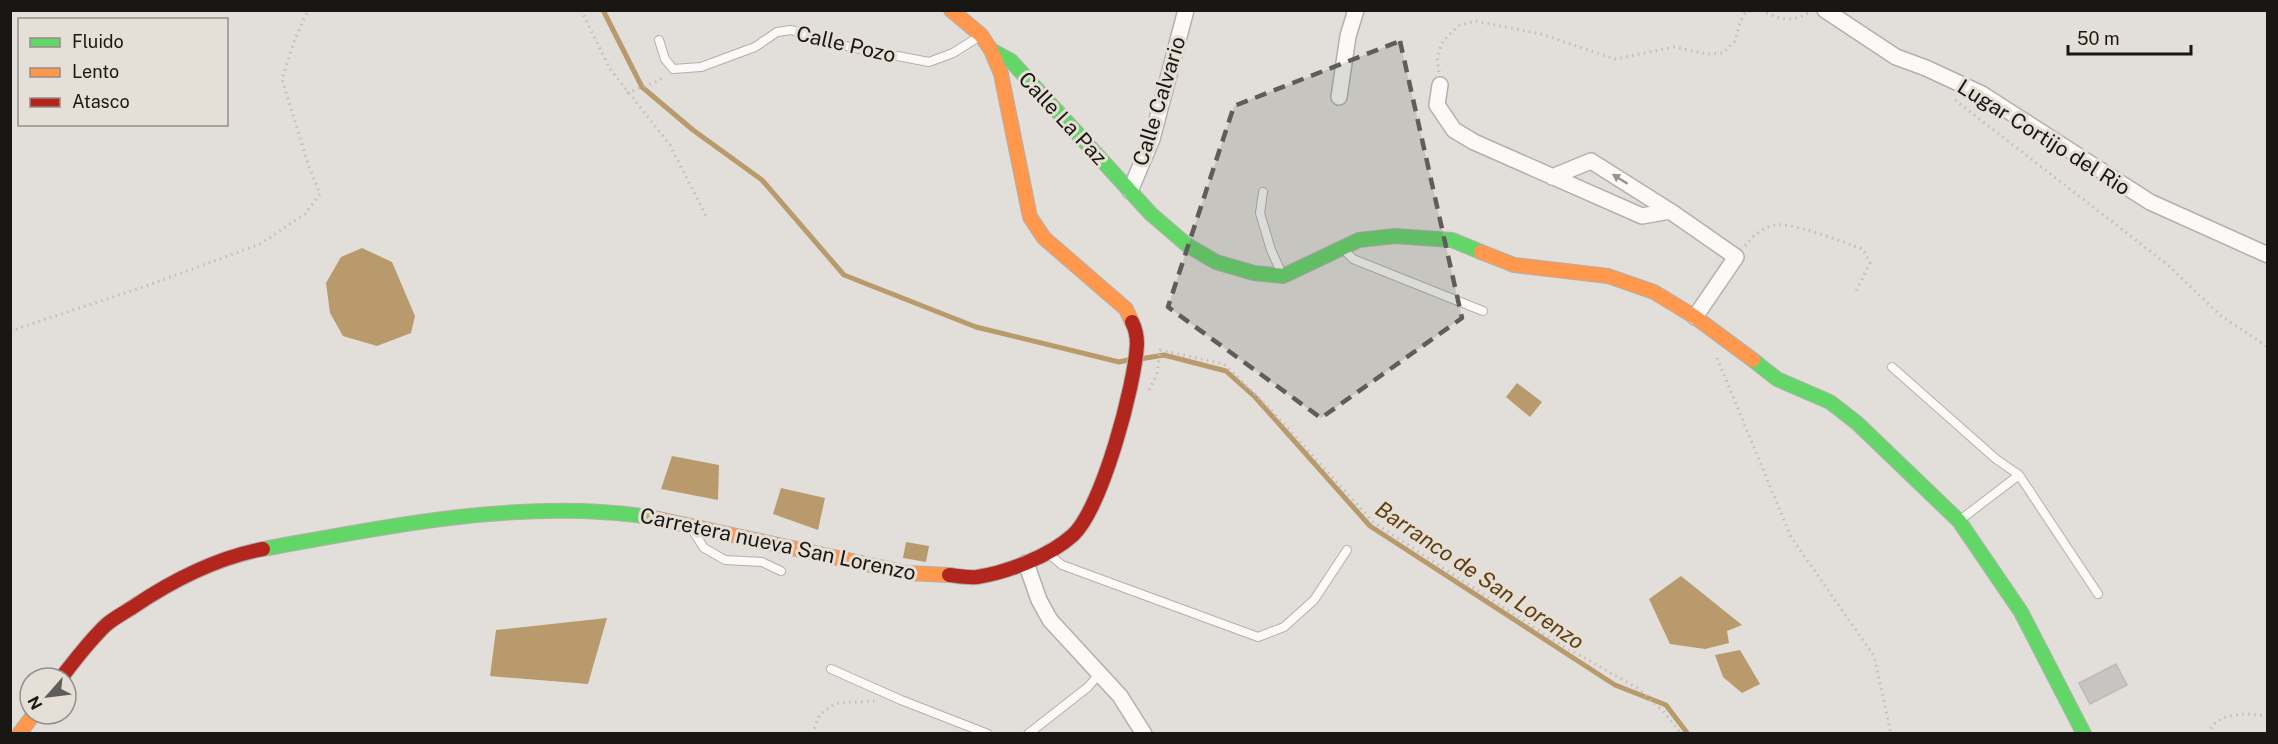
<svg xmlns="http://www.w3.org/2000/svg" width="2278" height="744" font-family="'Public Sans',sans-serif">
<rect width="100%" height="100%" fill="#e2dfda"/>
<path fill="#b99a6c" d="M362,248l30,14 23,54 -4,17 -34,13 -34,-10 -13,-23 -4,-30 15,-26z
M1517,383l25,19 -12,15 -24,-20z
M672,456l47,9 -1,35 -57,-11z
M781,488l44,10 -7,32 -45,-16z
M906,542l23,4 -3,16 -23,-4z
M1681,576l61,49 -15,6 2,12 -24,6 -35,-5 -21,-45z
M607,618l-19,66 -98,-8 6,-46z
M1740,650l20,34 -18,9 -19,-16 -8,-22z"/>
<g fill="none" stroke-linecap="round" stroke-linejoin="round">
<path stroke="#b99a6c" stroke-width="5" d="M603,10l39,77 51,43 69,50 82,95 132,52 143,35 9,-2
M1140,359l24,-4 62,16 29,26 115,129 245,159 51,20 22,29"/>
</g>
<path fill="#c7c5c1" stroke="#bcbab6" stroke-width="1.5" d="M2116,664l11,21 -37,19 -11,-21z"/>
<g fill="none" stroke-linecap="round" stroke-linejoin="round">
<g stroke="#b2b0ac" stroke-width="10">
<path id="lane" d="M659,40l6,19 8,10 28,-2 54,-20 22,-15 14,-2 59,17 79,15 24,-9 27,-17
M1263,192l-3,21 11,37 10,22
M1343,249l10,10 130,52
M1892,367l104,92 23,16 -59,45
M2019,475l79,119
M693,531l11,17 21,12 37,2 19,9
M1050,555l12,10 196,72 26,-10 30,-27 33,-50
M831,669l70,31 87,34
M1028,734l60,-47 12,-14"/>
</g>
<g stroke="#b2b0ac" stroke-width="18">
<path id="street" d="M1825,10l71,47 30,11 56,26 168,108 118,53
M1440,85l-3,20 17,25 20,12 168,74 28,-5
M1339,97l9,-61 8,-26
M1552,177l39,-16 79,50 66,46 -41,60
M1130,191l22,-52 34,-129
M1026,563l13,37 11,20 70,76 24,38"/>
</g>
<g stroke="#b2b0ac" stroke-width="16">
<path id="fast" d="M991,50l20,11 140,153 36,31 29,17 38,11 29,3 76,-36 36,-4 57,4 29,12
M1753,360l24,19 53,23 27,21 102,98 62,91 63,122
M263,549c105,-19 211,-41 318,-38 25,1 49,2 73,7"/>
</g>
<g stroke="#b2b0ac" stroke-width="16">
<path id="slow" d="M951,10l30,25 10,15 10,24 29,143 14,21 82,71 6,13
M1481,252l33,13 94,11 46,16 41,25 58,43
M654,518l253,55 42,2
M19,734l15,-20"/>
</g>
<g stroke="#b2b0ac" stroke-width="16">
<path id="jam" d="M949,575c9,1 19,3 28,2 31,-5 73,-21 96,-42 29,-27 62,-150 64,-191 0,-7 -2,-16 -5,-22
M61,678c14,-18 28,-37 45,-53 8,-7 18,-12 27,-18 40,-27 83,-49 130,-58"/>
</g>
<path stroke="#bfbebb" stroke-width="3" stroke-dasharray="1.5 4.5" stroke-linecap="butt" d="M581,10l29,59 60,76 37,73
M1761,10c19,10 32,13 50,1
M1439,72l-2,-15 6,-16 15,-15 17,-5 66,13 74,25 59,-12 33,7 16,-1 12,-12 5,-19 5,-9 9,-3
M627,93l31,-12 6,-5
M1955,100l213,165 53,51 47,31
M1745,246c7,-9 14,-16 26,-20 16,-7 73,17 92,23l7,14 -15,30
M10,331l139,-46 111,-41 45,-30 15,-20 -12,-30 -26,-85 13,-40 13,-29
M1717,358l74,179 83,119 17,78
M1149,390l8,-16 3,-24 64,14 48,47 101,111 180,118 84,48 27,24 17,22
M764,734h10
M812,734l8,-20 16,-11 39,-2
M2208,734c8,-23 41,-22 60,-17"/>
<use href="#lane" stroke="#fbfaf9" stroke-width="8"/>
<use href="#street" stroke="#fbfaf9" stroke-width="15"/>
<use href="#fast" stroke="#63d668" stroke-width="14"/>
<use href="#slow" stroke="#ff974d" stroke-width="14"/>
<use href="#jam" stroke="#b3261e" stroke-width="14"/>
</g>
<defs><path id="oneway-solid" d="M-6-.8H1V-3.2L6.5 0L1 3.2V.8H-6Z" transform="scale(1.5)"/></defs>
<use fill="#959492" href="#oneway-solid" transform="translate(1620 179) rotate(-148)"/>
<path fill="#5f5d59" fill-opacity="0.2" stroke="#5f5d59" stroke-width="4.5" stroke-dasharray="12 8" stroke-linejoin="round" d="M1400,41l62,277 -141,100 -153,-111 66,-201z"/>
<g text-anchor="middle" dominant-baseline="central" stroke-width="6" stroke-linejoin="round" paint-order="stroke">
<g font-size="21" fill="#191714" stroke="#e6dfd7">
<text transform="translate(846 44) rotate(13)">Calle Pozo</text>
<text transform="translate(1159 101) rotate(-73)">Calle Calvario</text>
<text transform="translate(1063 118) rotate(47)">Calle La Paz</text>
<text transform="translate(2044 137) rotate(32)">Lugar Cortijo del Rio</text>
<text transform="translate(778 544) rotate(12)">Carretera nueva San Lorenzo</text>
</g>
<g font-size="22" font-style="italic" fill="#5f400e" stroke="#e6dfd7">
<text transform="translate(1480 575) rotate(34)">Barranco de San Lorenzo</text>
</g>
</g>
<rect width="2278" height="744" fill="none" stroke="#191714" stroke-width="24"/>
<rect x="18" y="18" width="210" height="108" fill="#e6dfd7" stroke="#948f89" stroke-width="1.5"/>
<rect x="30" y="38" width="30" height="9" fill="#63d668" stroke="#948f89" stroke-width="1.5"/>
<text x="72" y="48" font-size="18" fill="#191714">Fluido</text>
<rect x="30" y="68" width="30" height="9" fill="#ff974d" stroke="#948f89" stroke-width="1.5"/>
<text x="72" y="78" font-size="18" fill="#191714">Lento</text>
<rect x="30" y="98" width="30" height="9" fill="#b3261e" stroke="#948f89" stroke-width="1.5"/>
<text x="72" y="108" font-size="18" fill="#191714">Atasco</text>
<g transform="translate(48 696) rotate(242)"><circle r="28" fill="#e6dfd7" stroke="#948f89" stroke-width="1.5"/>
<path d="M0-4.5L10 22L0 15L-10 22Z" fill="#5f5d59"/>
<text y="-9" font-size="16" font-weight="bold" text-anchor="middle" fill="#191714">N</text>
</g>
<path d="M2068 45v9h123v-9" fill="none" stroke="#191714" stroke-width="3"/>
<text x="2077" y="45" font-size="18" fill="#191714" stroke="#e6dfd7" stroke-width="4.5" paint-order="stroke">50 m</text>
</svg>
